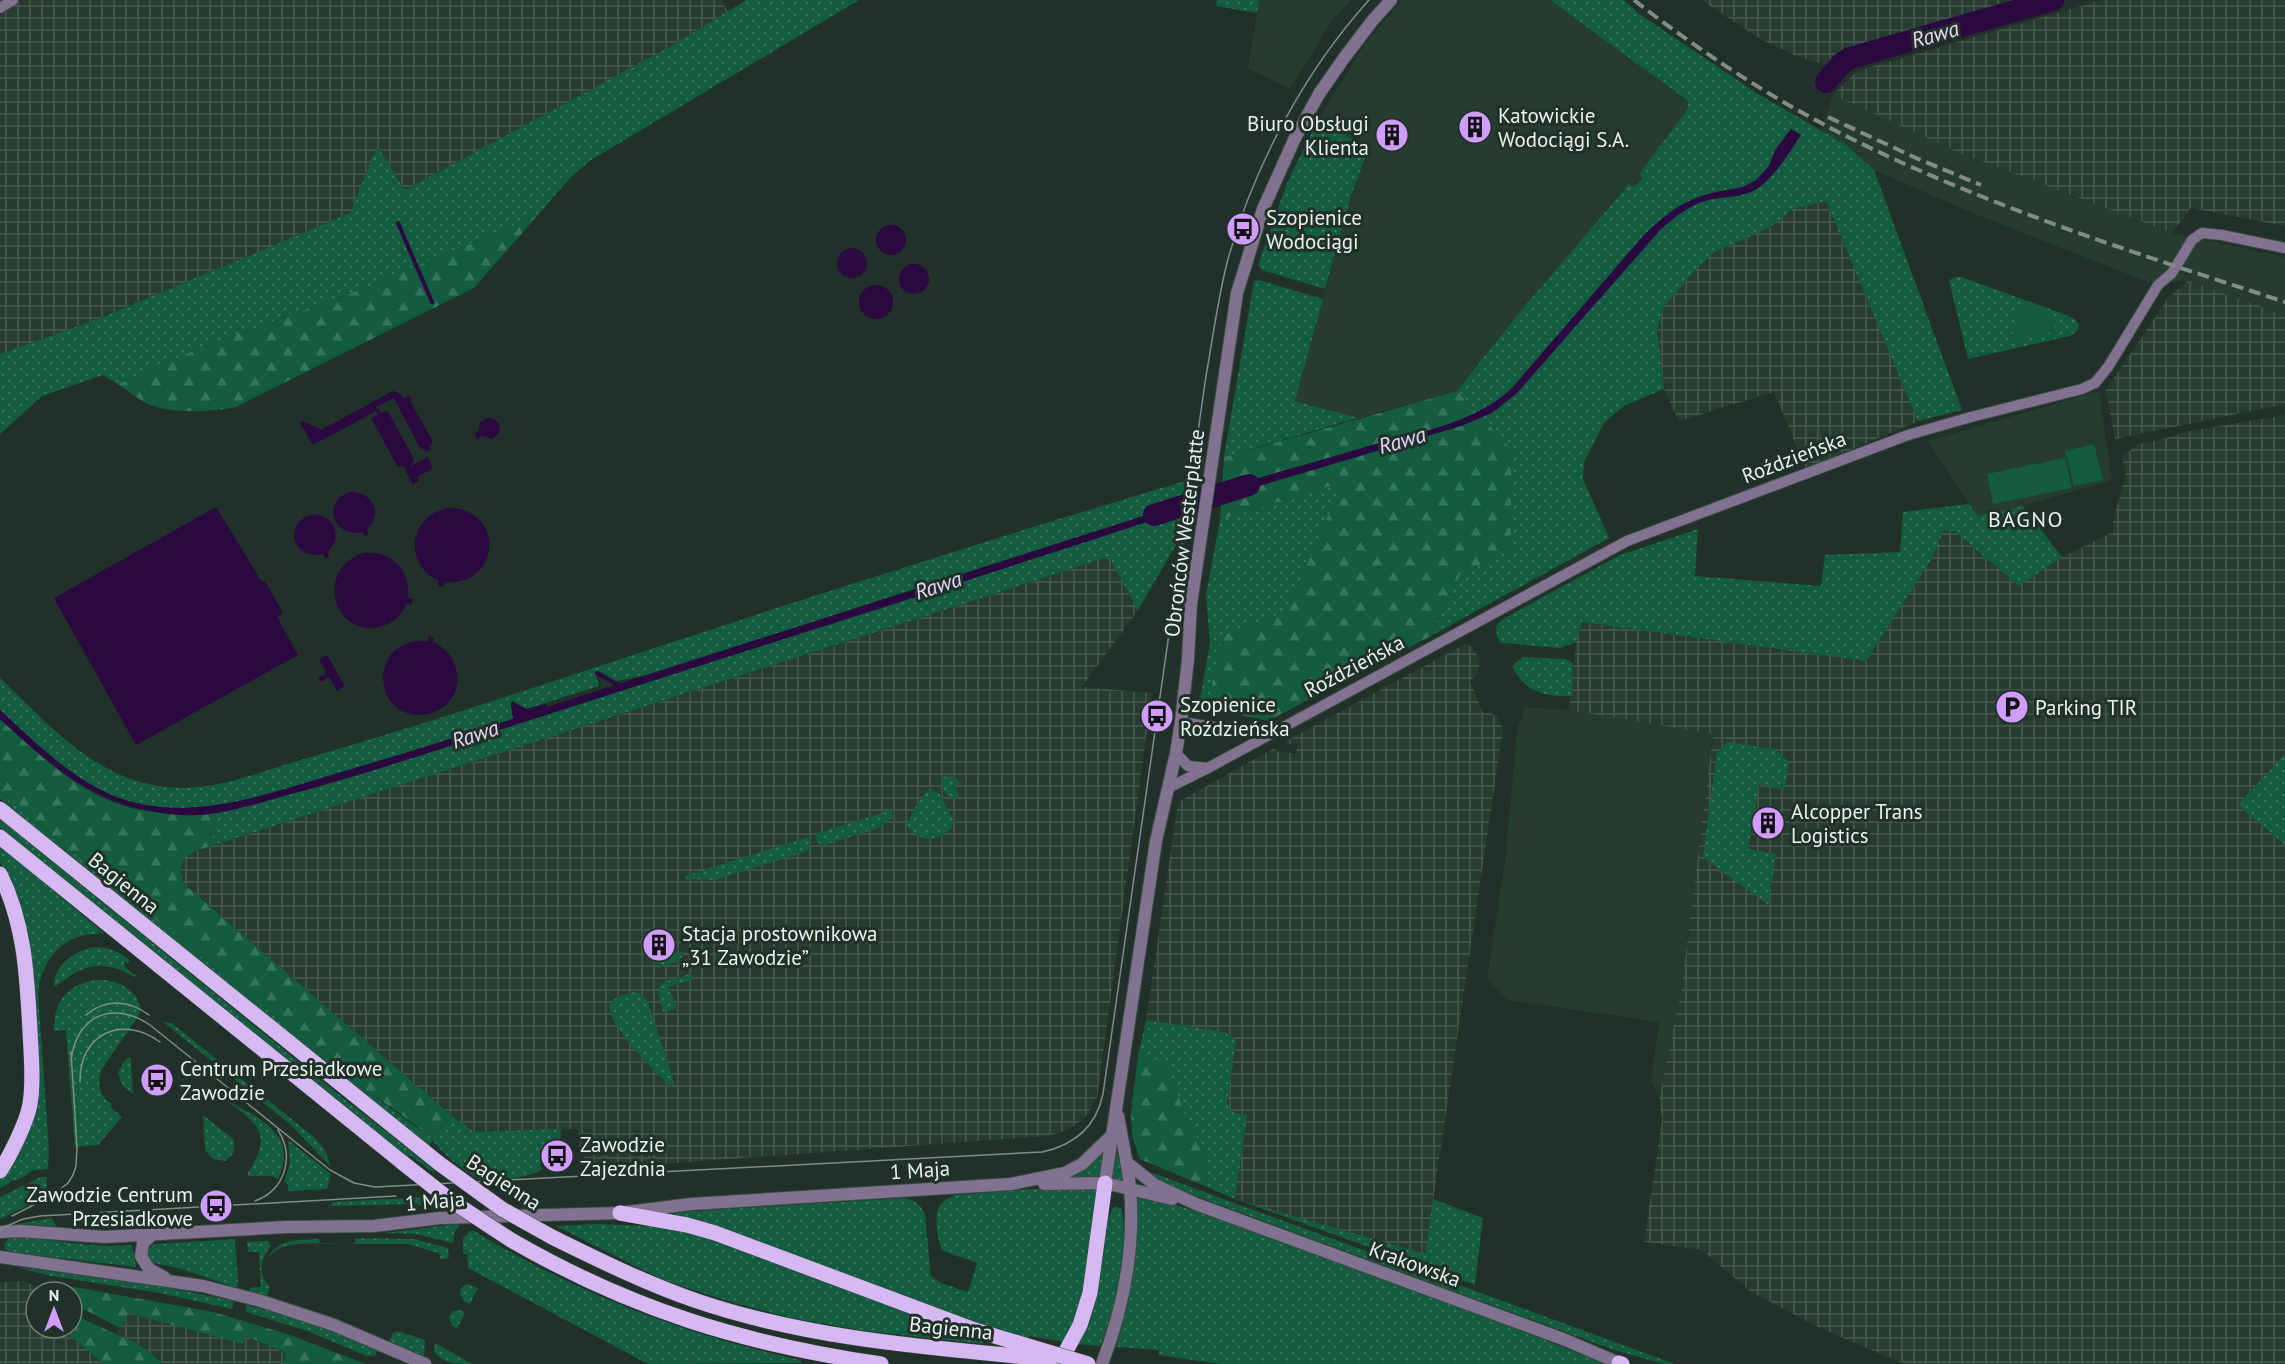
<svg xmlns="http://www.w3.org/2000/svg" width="2285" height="1364" font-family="'PT Sans',sans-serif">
<defs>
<pattern id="industrial-grid" width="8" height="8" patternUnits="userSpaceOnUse" patternTransform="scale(1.5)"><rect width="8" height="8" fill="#273c31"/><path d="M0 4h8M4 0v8" fill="none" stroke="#46594f"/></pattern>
<pattern id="grass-dots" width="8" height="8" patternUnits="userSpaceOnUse" patternTransform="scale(1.5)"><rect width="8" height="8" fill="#145c3f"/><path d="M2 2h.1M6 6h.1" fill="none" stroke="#36745b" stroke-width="1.8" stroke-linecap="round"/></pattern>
<pattern id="forest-firs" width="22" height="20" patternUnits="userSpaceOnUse" patternTransform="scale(1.5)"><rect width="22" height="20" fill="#145c3f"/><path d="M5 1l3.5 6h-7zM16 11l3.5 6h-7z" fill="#36745b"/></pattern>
</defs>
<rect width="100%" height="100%" fill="#213028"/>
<path fill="#273c31" d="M1259,0h92l-18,19 -43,70 -42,-21z
M1402,0h148l138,101v9l-49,64 4,3 -9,10 -5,-3 -115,135 -57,72 -99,27 -63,-17 56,-205 17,-48 -51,-26 47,-77z
M1833,95l129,59 210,79 113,24v58l-97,-34 -40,1 -173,-68 -101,-44 -28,-25 -25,-14z
M2099,391l13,89 -89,26 -45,11 -50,-76z
M1524,707l45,3 144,23 -32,259 -22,107 -8,-19 8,-58 -151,-22 -21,-22 18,-117 12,-129z"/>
<path fill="url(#industrial-grid)" d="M0,0h721l7,11 -57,35 -266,144 -28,-43 -27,66 -252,106 -98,35z
M1701,0h324l-70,22 -110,29 -19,14 -30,-9 -36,-17z
M2102,0h183v226l-94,-18 -19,25 -210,-79 -129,-59 24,-24z
M1826,201l92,220 -112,48 -32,-77 -95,29 -15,-32 -7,-59 7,-23 33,-39 18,-16 54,-24 24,-19z
M2188,281l97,34v92l-4,-2 -166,34 -9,-49 62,-92z
M2285,415v339l-47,51 47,40v519h-380l-83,-35 -71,-37 -49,-42 -58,-8 18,-123 -3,-20 22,-107 32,-258 -144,-24 7,-68 6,-20 284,39 66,-103 12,-29 13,4 62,53 43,-29 51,-25v-11l13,-47 -4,-17 16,-13 29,-6 23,-7z
M1110,557l28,53 -56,77 70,6 -55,405 -13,21 -18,12 -20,5 -454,33 -9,-14 -4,-9 -1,-17 -104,3 -6,-2 -284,-246 -3,-9v-11l5,-8 13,-6z
M1465,644l7,3 8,13 -2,13 -8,8 13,32h8l6,4 6,12 -78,526 -190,-56 12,-83 -14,-3 -6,-9 9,-64 -12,-8 -78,-12 32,-218 96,-54 2,3 20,3 1,-9 -11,-2v-2z
M23,1281l27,11h-14v36h25l43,36h-104v-82z
M128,1313l115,30 2,-7 41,17 -3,11h-119l-26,-20 -22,-10z"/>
<path fill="url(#grass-dots)" d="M746,0h113l-268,160 -20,17 -34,39 -175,73 -162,59 -82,36 -15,-9 -61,21 -42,38v-80l98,-35 252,-106 27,-67 28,44 266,-144z
M1217,0h42l-2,13 -41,-7z
M1550,0h74l14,13 120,81 88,51 28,25 88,240 -44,11 -92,-220 -33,8 -24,19 -54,24 -18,16 -33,39 -7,23 7,59 -40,17 -20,17 -20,39 -1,17 26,59 -180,99 31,-62 51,-126 -54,-58 57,-72 115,-135 5,3 9,-9 -4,-4 49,-65v-8z
M1317,122l52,25 -18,49 -26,93 -63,-19 -4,-5 29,-82z
M1956,277h5l103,37 11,5 4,6 -2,6 -7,5 -102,23 -19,-79z
M1259,280l64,19 -28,102 63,17 -134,39 30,-176z
M1185,481l-1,22 -538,172 -30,6 -17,-10 -3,5 3,10 -73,23 -14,-8 -1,3 2,15c-58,18 -116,37 -174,54 -70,20 -141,49 -214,27 -48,-15 -89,-57 -125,-90v-32c47,45 97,103 167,109 47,5 92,-15 137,-28 69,-20 138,-41 207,-64 224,-74 448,-147 674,-214z
M1344,481l-58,131 -62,23 -17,73 -7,-9 10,-56 -4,-48 14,-75z
M1969,504l9,12 45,-10 39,51 -43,29 -62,-53 -13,-4 -12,29 -66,103 -284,-39 -6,20 -16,6 -59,-5 -4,-7 -1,-10 7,-7 117,-64 78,-26 -3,47 126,10 4,-31 75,-3 3,-40z
M1183,510l-4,30 -41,70 -29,-53 -898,289 5,-33 91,-23 140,-43z
M1523,657l42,2 8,4 -1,33c-29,1 -47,-4 -60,-30z
M1727,742l50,8 12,13 -5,27 -25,-6 -11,65 28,5 -8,51 -65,-48 14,-105z
M2285,754v91l-47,-40z
M950,775l12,8 -7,3 4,11 -6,2c-8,-3 -12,-13 -12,-21z
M932,790l7,3 15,28c-1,11 -16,18 -27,18 -8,-1 -17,-9 -21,-14l10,-19 11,-15z
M0,793l369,300 64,46 19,-23 22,16 87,-3 -1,10 -5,-1 -8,18 -7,10 3,3c-11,8 -52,15 -64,10 -11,-5 -41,-28 -46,-39l-4,6 -429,-347z
M891,810l2,7 -15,11 -56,18 -7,-6 2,-1 -2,-5z
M0,819l342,278 93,73 -2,3 -23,-18 -3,2 -377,-305 -30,-24z
M808,837l2,12 -3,2 -92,29 -29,-1 -1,-3z
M0,846l104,87c-7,1 -15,1 -23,3 -26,7 -40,31 -43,56l11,157 -1,20 -17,2c-4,5 -14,10 -21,10v2l-10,5v-8l29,-52 3,-163 -7,-42 -14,-41 -11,-20z
M94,947c14,0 24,4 36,13l-3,4 -3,-3 1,6 12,10c-6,-1 -14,-7 -22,-9 -28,-7 -40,5 -61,19 0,-22 20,-36 40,-40z
M684,951c-2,12 -15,13 -25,17l-3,-8z
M689,974l4,2 -1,4 -24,7 9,21 -14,4c-10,-32 -3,-28 26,-38z
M105,980c19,3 37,14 35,34l-39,56c-4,14 -2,26 11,34l-2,3 12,10 -24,28 -23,2 -9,-117 -12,1c-1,-34 20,-52 51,-51z
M634,992l5,1 8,7 27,83 -2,4c-13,-9 -68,-67 -62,-82 3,-9 16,-10 24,-13z
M1146,1020l79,12 11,8 -9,64 7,9 13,2 -12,84 190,55 8,-55 50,19 -8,67 -240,-86 -28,-12 -1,-30 -23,-48 -15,-40 -30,-13z
M162,1021l11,3 142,114 10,12 6,17 -40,-42z
M129,1057l2,2 2,35 -10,-8 -5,-12 4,-10z
M222,1097c31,20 79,34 56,82l-6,-3h-24v-4c28,-41 6,-50 -26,-75z
M203,1115l30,24c3,10 1,16 -8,22l-12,-2 -8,-9z
M288,1140l43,34 -4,15 -39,2v-6l-4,-3 6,-19z
M1116,1147l8,33 -2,1 -11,-3z
M1104,1152l-3,26h-30l-1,-1z
M1139,1168l536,196h-11l-47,-13 -462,-170z
M41,1177h6l-1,19 -46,23v-22z
M1060,1187l37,2 1,22 -19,100 -14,31 -36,-6 -1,4 -32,-9 -263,-99 -59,-18 3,-2 227,-14c11,2 16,6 21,16l6,62 10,7 27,9 9,-29 -34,-12c-6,-10 -9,-33 -4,-44 3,-7 10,-9 16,-12z
M1136,1196l31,6 31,10 322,118 84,34h-383l-63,-9 1,-5 -43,-3c15,-48 25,-100 20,-151z
M426,1197l9,11 -9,1 -8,-5 -87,2 2,-4z
M1115,1206l6,2c10,24 -9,115 -21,138l-23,-2 18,-47 13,-80z
M52,1218l4,8 -38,-2z
M457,1224l2,2 -5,7 -1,10 -37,-9 -33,-1z
M594,1224l60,2 37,7 292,107v4l-118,-13 -69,-12 -69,-18 -66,-22 -105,-53z
M470,1231h4c102,62 208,103 327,129l1,3 -154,1 -180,-96 -1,-14h-4v-16z
M9,1238c41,-1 81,11 123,7l4,22 -126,-15 -5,-3 -1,-5z
M355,1238l59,1 34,9 1,9 -3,2h-6l1,-5 -33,-10h-59l6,-1z
M235,1239l3,42 -1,7 -59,-20 -25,-5 -6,-8 2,-7 6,-4z
M319,1239l1,4 24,1c-23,1 -66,-7 -78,17 10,-23 32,-21 53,-22z
M268,1241l3,5c-11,13 -14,28 -1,41l-3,9 -18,-5 1,-3 11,-1 -2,-35h-11l-1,-10z
M16,1267l139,18 79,16 -2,8 -72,-16 -109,-17z
M467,1284l11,4 -8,16 -6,-3 -4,-7 2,-7z
M246,1305c44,11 89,26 131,45l-2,6h-8l-60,-25 -61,-19z
M461,1310l4,3 -8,16 -5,-3 -3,-9 4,-6z
M398,1331l27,9 -1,16 -35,-15 4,-8z
M435,1343l37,21c-14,0 -28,0 -38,-12z"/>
<path fill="url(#forest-firs)" d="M537,216l-63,72 -238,119c-25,5 -62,7 -86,-2 -11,-5 -22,-14 -32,-21l82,-36 162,-59z
M1457,391l54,58v100l-51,26 -31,62 -161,84 -61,-13 16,-73 63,-23 57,-130 -123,38 4,-63z
M0,719c35,32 74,70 120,86 26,9 68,9 96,8l-5,33c-22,7 -37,11 -27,38l268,232 -19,23 -35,-27 -29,-19 -369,-300z
M1138,1056l20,4 10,9 15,40 23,48 1,30 -67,-28 -8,-23 -1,-24z
M52,1283l161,29 74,22 79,30h-83l3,-11 -40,-17 -3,8 -114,-31 -9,15 -48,-25v-11h-20z
M72,1314l66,30 26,20h-60l-43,-36h11z"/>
<path fill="#145c3f" d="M2023,300l21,7 2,6 6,-1 4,19 -41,10 -2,-8z
M2094,444l9,36 -29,6 -9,-35z
M2065,458l7,30 -79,16 -6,-30z"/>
<path fill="#2a0840" d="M1791,129l10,6c-12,18 -28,45 -48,56 -12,6 -27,6 -41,8 -20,4 -36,17 -51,30l-144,164 -25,20 -31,13 -242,72 2,-9c50,-15 101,-29 151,-44 48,-13 103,-22 140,-57l131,-152c36,-35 51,-41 100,-49l13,-7 13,-14 6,-16z
M876 240a15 15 0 1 1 30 0a15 15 0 1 1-30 0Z
M837 263a15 15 0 1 1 30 0a15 15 0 1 1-30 0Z
M899 279a15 15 0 1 1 30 0a15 15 0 1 1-30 0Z
M859 302a17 17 0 1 1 34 0a17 17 0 1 1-34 0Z
M393,391l6,2 5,6 6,-3 2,3 -2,2 22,39v4l-3,2 2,3 -5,3 -3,-4 -2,2 -27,-52 -18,9 6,6 3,-2 2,2v-3l27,49 -3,7 17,-9 4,12 -15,8 2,4 -6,3 -8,-14 2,-4 -4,2 -1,-3 -4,2 -27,-49 7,-3 -2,-4 -63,34 -13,-22 3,-2 18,9z
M487,418c9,-1 15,6 12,15l-7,6 -10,-3 -5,3 -3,-5 5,-3 1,-9z
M350,492c22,-1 34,21 17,38l2,4 -4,2 -2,-4c-31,6 -42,-31 -13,-40z
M1184,503l-1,7c-227,75 -454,146 -681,219 -70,23 -140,46 -211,65 -36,10 -74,24 -112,21 -80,-6 -122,-44 -179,-96v-9c36,33 77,75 125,90 73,22 144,-7 213,-27 59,-17 117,-36 175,-54l-2,-15 1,-3 14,8 20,-5 1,3z
M216,507l46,75 3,-1 18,32 -6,4 21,38 -162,90 -82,-147z
M451,508c54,2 50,79 -6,74l-2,5 -5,-2 1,-4c-38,-17 -29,-69 12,-73z
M315,514c21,3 27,23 13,38l1,4 -4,2 -2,-4c-33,7 -40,-35 -8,-40z
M364,553c28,-2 47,17 44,45l5,1 -2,6 -4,-2c-5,12 -14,21 -28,24 -47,10 -64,-59 -15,-74z
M429,636l5,2 -1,4c24,11 33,40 15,61 -8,8 -19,12 -29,12 -51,-2 -47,-80 9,-74z
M327,655l18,31 -8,5 -8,-14 -8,5 -3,-4 9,-5 -8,-14z"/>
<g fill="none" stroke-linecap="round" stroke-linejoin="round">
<path stroke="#2a0840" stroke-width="4" d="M398,223l34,79
M597,673l23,13"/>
<path stroke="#2a0840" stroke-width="22" d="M1826,82l15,-18 9,-6 203,-58
M1154,515l95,-30"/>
<g stroke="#3d4b44" stroke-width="12">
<path id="minor" d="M0,8l13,-8
M1181,722l66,10 28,-4
M1176,753l12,13 20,2 419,-227 281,-106 63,-18 111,-28 13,-6 13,-16 50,-82 14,-12 20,-33 10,-7 20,2 63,13
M1168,788l40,-20"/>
</g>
<g stroke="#3d4b44" stroke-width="14">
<path id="tertiary" d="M1126,1162l29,23 41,19 367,135 56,24
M1105,1183l51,-342 20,-88 5,-31 7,-63 3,-55 46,-311 26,-84 32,-71 24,-44 25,-36 29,-38 18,-20
M1044,1184l61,-1 67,16
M0,1232l20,-1 84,6 182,-10 88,-1 66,-8 180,-5 71,-9 320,-20 54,-11 17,-9 28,-27
M153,1234l-10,9 -2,13 8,13 15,8
M0,1257l203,29 58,15 73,24 91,39
M1102,1364c21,-55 33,-117 28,-176 -2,-24 -8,-48 -12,-72"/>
</g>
<g stroke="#3d4b44" stroke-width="16">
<path id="primary" d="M0,809l440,355
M0,837l403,326
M0,874c25,50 27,102 30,157 1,24 4,49 0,73 -3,18 -20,52 -30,67
M620,1213l67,12 28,8 260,97 43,13
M552,1237c47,23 95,47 145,64 103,35 212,45 319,55
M511,1240c121,70 233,104 370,124
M1619,1363l3,1
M1059,1364l21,-39 10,-32 15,-110"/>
</g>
<use href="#minor" stroke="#81738f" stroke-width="10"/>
<use href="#tertiary" stroke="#81738f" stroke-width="12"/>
<use href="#primary" stroke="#d6b9f3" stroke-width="15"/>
<path stroke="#808c85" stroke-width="1.5" d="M86,1015c20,-17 43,-15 63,0
M71,1061c5,-46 42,-61 79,-36l180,145 24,13 21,4 667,-35c33,-7 54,-25 61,-58l103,-718c7,-39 12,-79 22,-117 26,-93 76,-187 141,-259
M80,1082c-1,-48 42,-68 80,-40
M255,1201c30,-11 40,-44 23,-71
M12,1216l41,-21 15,-12 5,-8 3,-9 1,-19 -6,-95
M0,1229l23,-10 17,-3 356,-20"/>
<path stroke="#808c85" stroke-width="4" stroke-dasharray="12 6" stroke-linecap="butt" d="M1634,0c69,54 143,102 222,141 136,67 285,114 429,161
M1828,117l88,41 65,27"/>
<g stroke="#3d4b44" stroke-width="16" stroke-linecap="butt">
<path id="primary-bridge" d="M403,1163l47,37 61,40
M440,1164l62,45 50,28
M1018,1343l70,21
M1016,1356l33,4"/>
</g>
<use href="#primary-bridge" stroke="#d6b9f3" stroke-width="15"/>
</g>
<defs>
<g id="building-disc" transform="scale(1.725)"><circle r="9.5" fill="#d09dfe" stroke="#213028"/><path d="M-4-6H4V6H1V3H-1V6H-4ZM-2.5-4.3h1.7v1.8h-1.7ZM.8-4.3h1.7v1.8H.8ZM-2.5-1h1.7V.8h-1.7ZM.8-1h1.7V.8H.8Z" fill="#111"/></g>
<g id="bus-disc" transform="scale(1.725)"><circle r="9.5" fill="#d09dfe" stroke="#213028"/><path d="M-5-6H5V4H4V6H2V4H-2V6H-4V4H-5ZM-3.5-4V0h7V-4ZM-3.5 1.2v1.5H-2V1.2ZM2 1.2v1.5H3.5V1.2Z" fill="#111"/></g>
<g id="parking-disc" transform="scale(1.725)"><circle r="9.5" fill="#d09dfe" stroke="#213028"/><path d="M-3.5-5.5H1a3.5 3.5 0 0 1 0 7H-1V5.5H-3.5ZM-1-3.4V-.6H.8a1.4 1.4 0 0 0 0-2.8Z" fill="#111"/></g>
</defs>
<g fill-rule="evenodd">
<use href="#building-disc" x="1475" y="127"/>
<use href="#building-disc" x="1392" y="135"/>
<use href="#bus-disc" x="1243" y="229"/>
<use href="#parking-disc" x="2012" y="707"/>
<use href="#bus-disc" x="1157" y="716"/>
<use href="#building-disc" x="1768" y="823"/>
<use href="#building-disc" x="659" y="945"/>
<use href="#bus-disc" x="157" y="1080"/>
<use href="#bus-disc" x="557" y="1156"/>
<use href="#bus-disc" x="216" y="1206"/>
</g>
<g text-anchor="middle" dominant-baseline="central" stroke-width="6" stroke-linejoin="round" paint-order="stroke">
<g font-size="21" fill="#e9f2ed" stroke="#213028" text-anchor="start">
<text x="1498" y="115">Katowickie<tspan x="1498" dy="24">Wodociągi S.A.</tspan></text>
<text x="1369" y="123" text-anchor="end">Biuro Obsługi<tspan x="1369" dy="24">Klienta</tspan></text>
<text x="1266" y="217">Szopienice<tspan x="1266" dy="24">Wodociągi</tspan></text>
<text x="1180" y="704">Szopienice<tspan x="1180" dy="24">Roździeńska</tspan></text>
<text x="2035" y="707">Parking TIR</text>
<text x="1791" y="811">Alcopper Trans<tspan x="1791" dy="24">Logistics</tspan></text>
<text x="682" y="933">Stacja prostownikowa<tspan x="682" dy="24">„31 Zawodzie”</tspan></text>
<text x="180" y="1068">Centrum Przesiadkowe<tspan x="180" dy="24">Zawodzie</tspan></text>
<text x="580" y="1144">Zawodzie<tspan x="580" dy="24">Zajezdnia</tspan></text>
<text x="193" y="1194" text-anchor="end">Zawodzie Centrum<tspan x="193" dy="24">Przesiadkowe</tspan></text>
</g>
<g font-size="21" fill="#e9f2ed" stroke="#213028">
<text transform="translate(1794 457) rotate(-21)">Roździeńska</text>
<text transform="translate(1184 533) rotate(-83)">Obrońców Westerplatte</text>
<text transform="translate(1354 666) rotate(-28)">Roździeńska</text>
<text transform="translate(124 883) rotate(39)">Bagienna</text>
<text transform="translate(920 1170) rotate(-4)">1 Maja</text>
<text transform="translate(504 1182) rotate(33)">Bagienna</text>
<text transform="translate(435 1201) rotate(-5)">1 Maja</text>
<text transform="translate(1415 1264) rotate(20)">Krakowska</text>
<text transform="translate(951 1328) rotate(6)">Bagienna</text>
</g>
<g font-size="22" font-style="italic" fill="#e6d4f8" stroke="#213028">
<text transform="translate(1935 34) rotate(-16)">Rawa</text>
<text transform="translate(1402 440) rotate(-16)">Rawa</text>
<text transform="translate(938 585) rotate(-18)">Rawa</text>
<text transform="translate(475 734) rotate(-18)">Rawa</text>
</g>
<g font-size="22" letter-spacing="1.5" fill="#e9f2ed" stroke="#213028">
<text x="2026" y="519">BAGNO</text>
</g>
</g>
<g transform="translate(54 1310)"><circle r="28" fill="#213028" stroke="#717e77" stroke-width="1.5"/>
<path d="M0-4.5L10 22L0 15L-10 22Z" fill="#d09dfe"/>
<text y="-9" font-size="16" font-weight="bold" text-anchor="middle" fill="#e9f2ed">N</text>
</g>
</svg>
